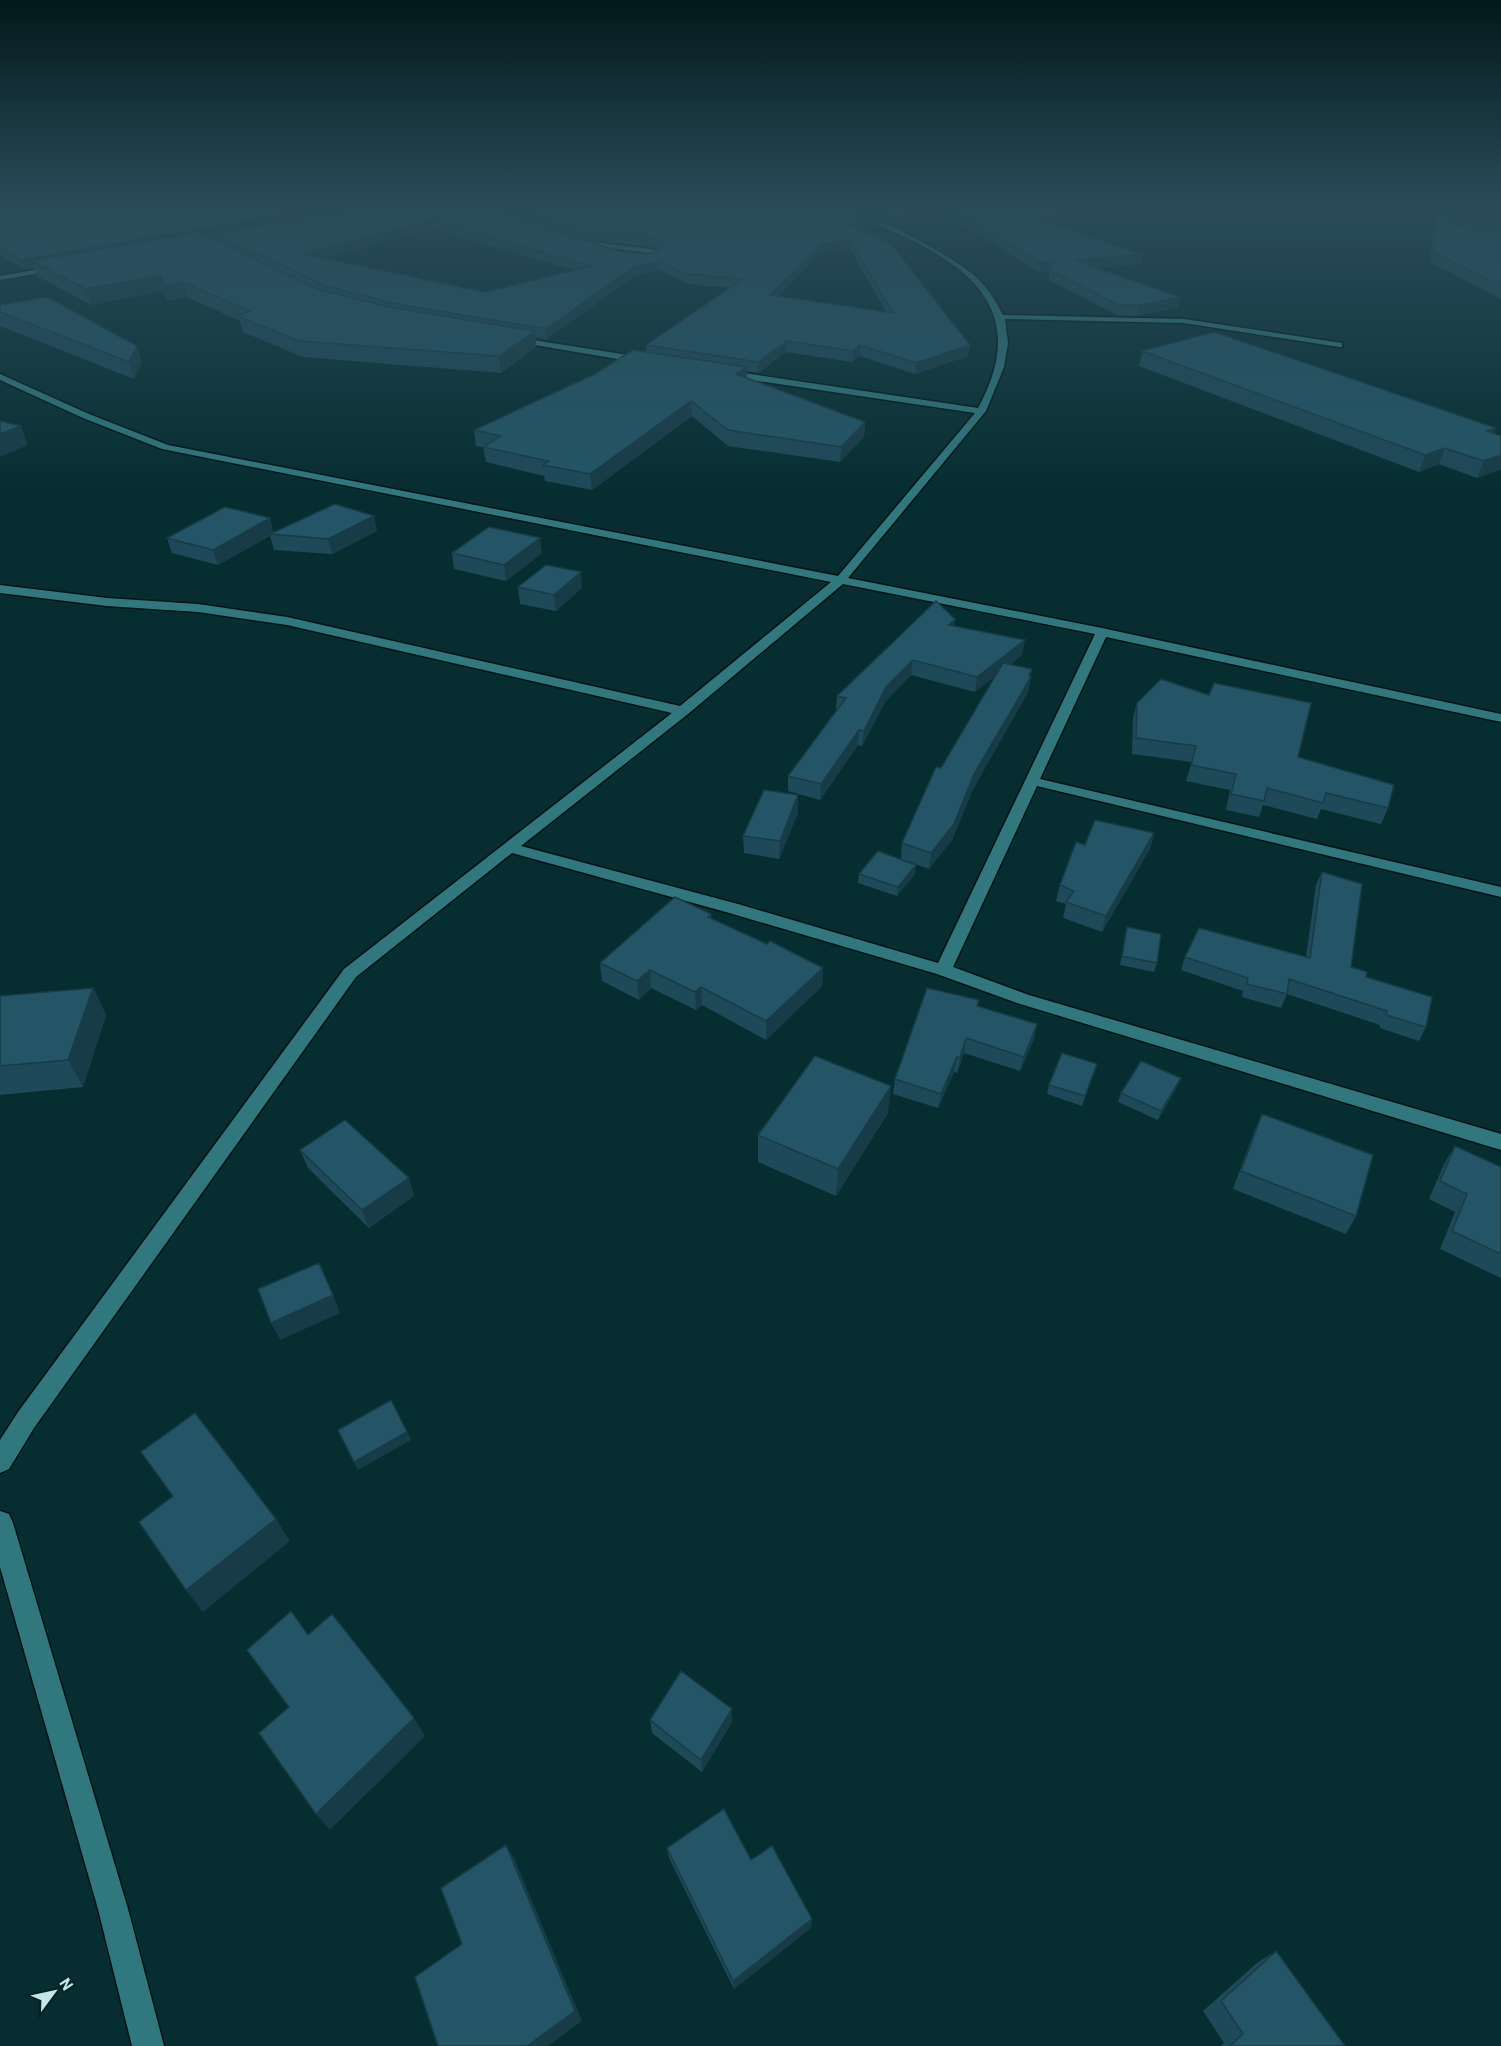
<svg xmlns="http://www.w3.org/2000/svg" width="1501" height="2046" font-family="Barlow,sans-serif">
<rect width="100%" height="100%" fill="#062e31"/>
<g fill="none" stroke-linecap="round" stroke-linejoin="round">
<g stroke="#011416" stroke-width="3">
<path id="minor" d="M822,205c33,-3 129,49 154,72 12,11 20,24 27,38l181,4 158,24v4h-3l-155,-24 -179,-4 3,24 -4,24 -18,44 -138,167 254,50 399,86v8l-395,-85 -66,142 461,108v10l-464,-111 -84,181 76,28 472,139v16l-484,-147 -80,-29 -211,-62 -214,-59 -156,124 -322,451 -25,41 -9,4v-33l18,-28 326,-443 328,-256 -385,-88 -89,-13 -91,-6 -107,-13v-8l107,13 91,6 89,13 393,89 151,-124 -669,-133 -79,-31 -83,-38v-6l89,40 79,31 670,131 137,-163 -251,-37 -4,-3 4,-3 254,38c58,-105 -20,-151 -109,-186 -15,-6 -34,-9 -47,-17zM843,584l252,50 -157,329 -200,-59 -217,-58 167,-132z
M583,241l69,8 10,5 -7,5 -14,2 -2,-3 15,-4 -73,-10z
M57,266l3,4 -60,10v-4z
M514,337l133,21 4,3 -4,3 -136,-23 -1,-2z
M0,1511l9,3 4,9 115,386 36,137h-32l-34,-137 -98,-342z"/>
</g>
<use href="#minor" fill="#31787e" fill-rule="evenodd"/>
</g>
<path fill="#1e4958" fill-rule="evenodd" d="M0,205h1142l-1,9 -86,11 88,30 -2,9 -44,4 83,29 -2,10 -41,9 -20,-1 -68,-35 1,-9 -11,1 -83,-51 -12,-5 -50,9 -36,-14 -14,-4 33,21 -14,2 105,126 -53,18 -55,-18 -8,6 -66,-10 -28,21 -11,-2v7l118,44 -1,15 -24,25 -112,-16 -36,-30 -100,74 -47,-9 -1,-5 -58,-14 -3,-15 -7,-1 -2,-16 172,-78v-7l84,-57 -42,-4 -28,-14 -27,7 -86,62 -12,-2 1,10 -35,26 -198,-16 -60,-25 -3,-11 -53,-24 -20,4 -3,-10 -73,14 -54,-29 -3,-8 -9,1 -25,-13zM433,229l141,41 -89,22 -162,-34zM215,236l2,5 -9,-4zM582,239l70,8 8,4 -15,3 -25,-2zM850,249l36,63 -108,-16 43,-43z
M1501,213v86l-71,-37 3,-35 3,-10 61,5z
M0,305l137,41 5,17 -8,16 -134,-53z
M1142,351l354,77 -2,5 7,3v33l-24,9 -38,-14 -20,8 -280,-106z
M377,531l-45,23 -58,-4 -4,-14 -52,29 -46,-12 -5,-15 107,-5z
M452,553h90l-36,28 -52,-12z
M518,587l64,1 -26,23 -36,-7z
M955,619l-1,7 68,29 -12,10 22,4 -4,23 -56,99 -20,49 -23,29 -28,-10 1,-16 39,-75 54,-92 -20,16 -64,-17 -26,27 -23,44 -4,-1 -38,55 -32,-9v-15l48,-65 1,-15z
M1137,703l161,54 90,51 -7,16 -60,-15 -4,10 -54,-14 -4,12 -33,-7 4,-20 -44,-9 6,-19 -60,-8 1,-36z
M798,813l-19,46 -35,-6 -1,-17z
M1154,833l-4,16 -48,83 -39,-14 3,-14 -10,-3 4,-16 25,-40z
M1322,872l29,95 15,10 60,50 -7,14 -39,-13v-3l-93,-31 -6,14 -39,-11 1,-6 -62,-21 4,-13h121l10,-72z
M859,874h56l-18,22 -39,-13z
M711,914v4l56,26 56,24 -1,18 -56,54 -64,-35 -6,5 -45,-22 -12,12 -37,-19 -2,-18z
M1127,927l30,36 -3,9 -34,-7z
M93,988l13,27 -23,72 -83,8v-99z
M977,1006l57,33 -14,32 -56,-18 -7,20 -3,-1 -16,36 -45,-14 2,-15z
M1094,1073l-12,33 -35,-12 2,-9z
M1181,1078l-4,9 -19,33 -40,-18 3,-9z
M888,1113l-52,83 -78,-34v-27z
M1262,1114l94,102 -10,18 -113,-45 21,-57z
M1455,1146l46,21v111l-61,-29 15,-37 -26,-13 15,-35z
M300,1150l109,28 5,18 -45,32 -61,-60z
M650,1720l82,2 -30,50 -50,-39z
M667,1848l84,12 60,68 -77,61 -65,-131z
M1276,1951l69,95h-124l3,-3 -21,-32 54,-48z"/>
<path fill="#183c47" d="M339,205h51l-175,29v2l-174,30 -9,-5 2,7 -9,1 -4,-9z
M1142,205l-1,9 -106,13 1,-9z
M945,208l-1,8 -50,9v-9z
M877,219v9l-29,5v-9z
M432,220l1,9 -129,34 -2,-9z
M850,240v9l-29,4 -52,52 1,-10 51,-51z
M1143,255l-2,9 -68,5 1,-9z
M659,261l1,9 -27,7 -86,62 -1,-10 86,-61z
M1054,261l-4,10 -11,1 1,-10z
M162,275l21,7 4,15 -20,4 -3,-10 -73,14 -5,-16z
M1180,297l-2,10 -41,9 2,-11z
M535,331l1,16 -35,26 -2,-17z
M787,341l-1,11 -28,21v-11z
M860,345v11l-8,6 1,-11z
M970,345l-2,11 -53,18 1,-11z
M137,346l5,17 -8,16 -5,-17z
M747,367v14l-11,-7z
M691,401l1,15 -100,74 -2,-16z
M865,422l-1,15 -24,25 1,-15z
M21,426l7,19 -28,12v-23z
M1496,428l-6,16 -3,-13z
M1445,448l-6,16 -20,8 6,-17z
M1501,455v14l-24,9 7,-17z
M374,516l3,15 -45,23 -4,-15z
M270,518l4,16h-4v2l-52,29 -5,-15z
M540,538l2,15 -36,28 -2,-16z
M581,572l1,16 -26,23 -2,-16z
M955,619l-2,15 -4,-9z
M1025,640l-3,15 -47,37 2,-15z
M913,660l-2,15 -26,27 -23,44 2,-15 22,-44z
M1032,669l-4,23 -56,99 -20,49 -23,29 2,-16z
M859,730l-1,15 -38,55 1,-16z
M798,795v18l-19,46 1,-18z
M1154,833l-4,16 -48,83 4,-16z
M916,865l-1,9 -18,22 1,-9z
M823,968l-1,18 -56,54v-19z
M650,970l1,18 -12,12 -2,-19z
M701,987l1,18 -6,5 -1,-18z
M93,988l13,27 -23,72 -15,-27z
M1037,1024l-3,15 -14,32 4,-14z
M966,1038l-2,15 -7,20 3,-15z
M957,1057l-3,15 -16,36 3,-14z
M1181,1078l-4,9 -19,33 3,-9z
M891,1086l-3,27 -52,83 2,-27z
M409,1178l5,18 -45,32 -7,-18z
M333,1295l7,18 -60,27 -9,-17z
M407,1432l4,8 -53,30 -4,-8z
M276,1519l14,22 -87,71 -17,-22z
M732,1709v13l-30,50 -1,-12z
M414,1718l11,18 -95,94 -14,-16z
M506,1845l9,15 67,161 -34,25h-21z
M812,1919l-1,9 -77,61 -1,-8z"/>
<path fill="#235566" stroke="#183c47" stroke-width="1.5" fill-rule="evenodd" d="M0,205h339l-318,55 -21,-11z
M377,205h103l140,47 25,2 15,-3 4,-7 -12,-7 -71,-7 -77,-25h332l41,14 -29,5 42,19 80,102 -54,18 -56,-18 -7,6 -66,-10 -29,21 -112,-17 97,-66 -56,-5 -28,-13 -27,7 -86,61 -155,-26 -65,-17 -111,-52zM432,220l159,46 -106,26 -183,-38zM850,240l43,73 -123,-18 51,-51z
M866,205h276l-106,13 107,37 -69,5 106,37 -41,8h-20l-69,-35 4,-9 -14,1 -83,-50 -12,-4 -51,8z
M1452,211l47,12 -51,-5 3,7 50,6v55l-68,-34 3,-35z
M199,232l118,57 72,18 146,24 -36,25 -200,-15 -61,-25 12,-5 -67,-29 -20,4 -1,-11 -76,14 -54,-28z
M47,297l90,49 -8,16 -129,-50v-7z
M1214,332l282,96 -9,3 14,5v19l-17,6 -39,-13 -20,7 -283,-104z
M633,350l114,17 -11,7 129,48 -24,25 -113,-17 -37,-29 -101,73 -47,-9 6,-4 -66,-14 18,-11 -27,-6 121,-56z
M0,421l21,5 -21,8z
M335,504l39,12 -46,23 -58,-5z
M225,507l45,11 -57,32 -46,-12z
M489,527l51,11 -36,27 -52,-12z
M546,565l35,7 -27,23 -36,-8z
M936,601l19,18 -6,6 76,15 -48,37 -64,-17 -27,27 -22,44 -5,-1 -38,54 -33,-8 58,-78 -9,-2z
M1003,663l29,6 -3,7 2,1 -57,97 -20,50 -23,29 -29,-10 34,-76 5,1z
M1161,679l48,16 5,-12 97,20 -13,54 96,28 -6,23 -62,-15 -3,10 -56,-15 -3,13 -33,-7 5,-20 -45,-9 5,-19 -60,-8 1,-35z
M764,790l34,5 -18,46 -37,-5z
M1095,820l59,13 -48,83 -40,-14 8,-11 -14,-6 16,-43 9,3z
M878,851l38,14 -18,22 -39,-13z
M1322,872l40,12 -11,83 16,5 -1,5 66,20 -6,30 -40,-12 1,-4 -98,-32 -2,15 -40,-10 1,-6 -63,-21 14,-29 111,30z
M675,897l36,17 -3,3 59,27 3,-3 53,27 -57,53 -65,-34 -6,5 -45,-22 -13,11 -37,-18z
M1127,927l34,7 -4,29 -35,-7z
M93,988l-25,72 -68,6v-70z
M927,988l52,12 -2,6 60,18 -13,33 -58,-19 -6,20 -3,-1 -16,37 -46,-15z
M1062,1053l35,11 -12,32 -36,-11z
M815,1056l76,30 -53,83 -80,-34z
M1141,1061l40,17 -20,33 -40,-18z
M1262,1114l111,41 -17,61 -115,-45z
M345,1120l64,58 -47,32 -62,-60z
M1455,1146l46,21v87l-49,-23 15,-37 -27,-13z
M319,1263l14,32 -62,28 -13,-34z
M391,1400l16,32 -53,30 -16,-32z
M195,1413l81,106 -90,71 -47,-68 34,-26 -32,-44z
M291,1611l17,24 24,-21 82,104 -98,96 -57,-81 30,-26 -42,-57z
M681,1671l51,38 -31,51 -51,-40z
M724,1809l27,51 21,-14 40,73 -79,62 -66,-133z
M506,1845l69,166 -48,35h-89l-23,-69 47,-33 -21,-56z
M1276,1951l69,95h-115l13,-12 -22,-33z"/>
<linearGradient id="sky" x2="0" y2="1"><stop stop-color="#03191b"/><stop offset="0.42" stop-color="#2a4c5a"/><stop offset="1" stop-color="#2a4c5a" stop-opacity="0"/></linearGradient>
<rect width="1501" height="491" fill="url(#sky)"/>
<g transform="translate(54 1992) rotate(57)" stroke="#002427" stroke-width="4.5" paint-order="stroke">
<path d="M0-4.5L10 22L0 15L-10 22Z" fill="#c4e6e9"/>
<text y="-9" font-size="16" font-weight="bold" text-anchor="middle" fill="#c4e6e9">N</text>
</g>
</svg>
